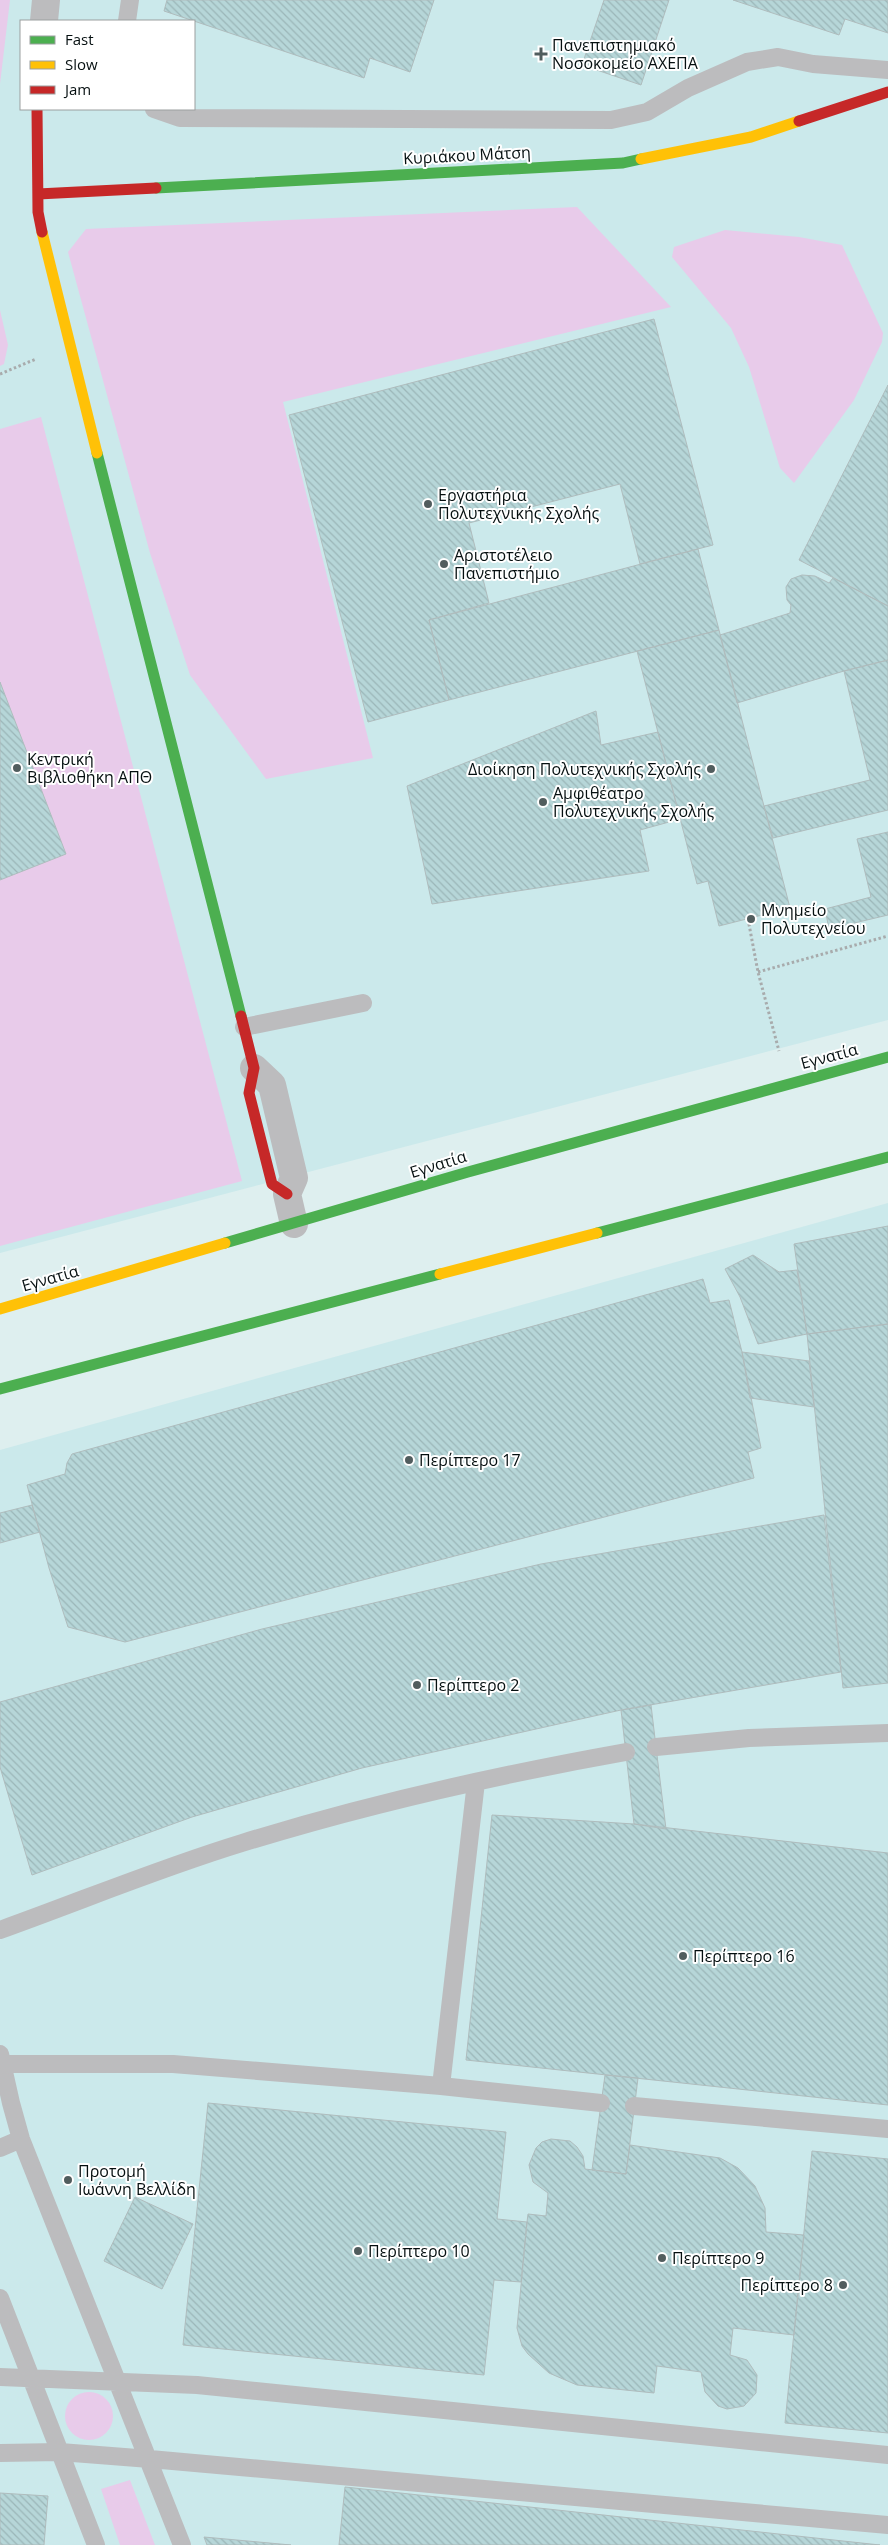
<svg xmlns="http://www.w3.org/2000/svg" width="888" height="2545" font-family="'Open Sans',sans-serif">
<defs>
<pattern id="building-back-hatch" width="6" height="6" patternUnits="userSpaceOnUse" patternTransform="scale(1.25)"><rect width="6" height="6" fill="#b6d6d8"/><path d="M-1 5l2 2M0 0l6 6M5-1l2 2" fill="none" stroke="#9bb6b8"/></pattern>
</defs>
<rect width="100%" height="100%" fill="#deefef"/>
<path fill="#cbe9eb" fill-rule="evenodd" d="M0,0h888v1020l-888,233zM21,21h173v88h-173z
M888,1203v1342h-888v-1095z"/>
<path fill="#e8cbea" d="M0,0h10l-10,84z
M577,207l94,100 -388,95 90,356 -107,21 -76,-104 -40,-122 -82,-301 18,-23z
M725,230l74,7 43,8 41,88 -1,9 -28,58 -60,83 -14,-15 -31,-101 -18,-39 -59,-71 2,-10z
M0,310l8,35 -4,19 -4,2z
M41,417l201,764 -242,65v-366l66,-26 -66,-172v-253z
M65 2416a24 24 0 1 1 48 0a24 24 0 1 1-48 0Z
M130,2480l25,65h-35l-19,-56z"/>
<path fill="url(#building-back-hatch)" stroke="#afbcbd" d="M167,0h267l-24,72 -40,-14 -6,20 -200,-67z
M604,0h65l-28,85 -59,-20z
M733,0h155v33l-43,-14 -6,16z
M654,319l59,226 -73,19 -20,-80 -151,39 20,80 -60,17 20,80 -81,22 -79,-307z
M888,385v221l-89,-46z
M698,549l21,81 -270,70 -20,-80z
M802,575l13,1 14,7 4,-5 55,28v54l-44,11 -107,32 -17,-68 70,-22 1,-8 -4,-5 -1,-13 5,-8z
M719,630l71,278 -71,18 -11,-45 -11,3 -60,-233z
M888,660v150l-115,28 -9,-32 106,-26 -26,-109z
M0,682l66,172 -66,26z
M596,711l5,34 57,-13 22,87 -40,11 9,41 -217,33 -25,-118z
M888,832v83l-59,14 -4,-20 46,-12 -14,-58z
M888,1226v98l-81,10 -13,-90z
M753,1255l26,17 18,-2 10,64 -49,10 -18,-47 -15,-28z
M703,1279l7,24 19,-3 13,52 19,96 -13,4 6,26 -629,164 -57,-15 -19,-59 -22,-83 38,-11 2,-11 5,-9z
M888,1324v359l-45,5 -36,-354z
M742,1352l67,9 5,46 -64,-9z
M32,1505l8,27 -40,11v-30z
M824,1515l17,157 -220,38 -259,58 -170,49 -160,58 -32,-108v-65l262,-73 279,-65z
M651,1705l5,42 10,82 -32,-5 -13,-114z
M492,1815l142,9 254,29v252l-422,-45z
M605,2075l33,3 -12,96 -34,-4z
M208,2103l298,29 -9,87 30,3 -6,60 -27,-2 -10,95 -301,-30z
M551,2139l19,2 7,6 6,9 2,13 41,5 4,-29 90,13 18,10 17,18 10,22 1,24 38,3 -10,100 -61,-7 -3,27 17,5 10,15 -1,18 -12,13 -17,3 -9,-3 -13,-14 -4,-20 -44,-6 -3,27 -77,-8 -28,-12 -21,-19 -6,-8 -5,-18 10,-106 1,-8 18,2 2,-23 -15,-11 -4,-17 7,-17 6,-6z
M812,2151l76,8v274l-103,-10z
M135,2197l58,27 -31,65 -58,-28z
M345,2487l535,58h-541z
M0,2493l48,3 -4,49h-44z
M204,2537l87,8h-84z"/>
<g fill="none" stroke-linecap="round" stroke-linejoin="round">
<path stroke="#a8abac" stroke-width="3" stroke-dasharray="2.5 2.5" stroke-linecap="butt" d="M0,374l36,-15
M748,919l10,53 21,79
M758,972l130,-36"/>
<path stroke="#bcbcbe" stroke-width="18" d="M127,21l3,-21
M154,109l26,9 431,2 36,-8 41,-24 59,-26 31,-5 35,7 75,6
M244,1027l119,-24
M656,1747l93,-9 139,-5
M0,1930c81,-29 160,-62 242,-87 126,-39 255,-68 384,-91
M0,2054l11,49 10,36 161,406
M2,2064h171l268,22 160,17
M441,2086l35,-304
M634,2106l254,23
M0,2148l21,-9
M0,2298l96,247
M0,2377l197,8 691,70
M0,2453l60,-1 90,7 738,66"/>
<path stroke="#bcbcbe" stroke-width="28" d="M44,21l2,-21
M254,1068l18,17 22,93 -7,16 7,30"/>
<path stroke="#4caf50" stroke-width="11" d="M156,188l467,-25 18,-4
M97,453l144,563
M597,1233l291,-76
M225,1243l243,-71 420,-115
M0,1389l440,-115"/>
<path stroke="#ffc107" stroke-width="11" d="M641,159l110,-22 48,-16
M42,232l55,221
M440,1274l157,-41
M0,1309l225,-66"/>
<path stroke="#c62828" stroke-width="11" d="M37,109l1,103 4,20
M799,121l89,-29
M38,194l118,-6
M241,1016l13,52 -5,25 23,91 15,10"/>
</g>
<g fill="#515d5e" stroke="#fff" stroke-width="2">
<path d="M538.5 46.5h5v5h5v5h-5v5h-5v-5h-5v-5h5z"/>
<circle cx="428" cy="504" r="5"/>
<circle cx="444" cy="564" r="5"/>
<circle cx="17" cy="768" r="5"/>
<circle cx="711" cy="769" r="5"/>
<circle cx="543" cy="802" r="5"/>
<circle cx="751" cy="919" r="5"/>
<circle cx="409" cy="1460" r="5"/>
<circle cx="417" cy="1685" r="5"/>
<circle cx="683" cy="1956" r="5"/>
<circle cx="68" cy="2180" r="5"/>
<circle cx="358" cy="2251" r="5"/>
<circle cx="662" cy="2258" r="5"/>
<circle cx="843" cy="2285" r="5"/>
</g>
<g text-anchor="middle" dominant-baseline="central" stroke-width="4" stroke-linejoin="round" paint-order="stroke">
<g font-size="16" fill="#050f10" stroke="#fff" text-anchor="start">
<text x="552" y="45">Πανεπιστημιακό<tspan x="552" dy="18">Νοσοκομείο ΑΧΕΠΑ</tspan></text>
<text x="438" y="495">Εργαστήρια<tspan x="438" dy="18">Πολυτεχνικής Σχολής</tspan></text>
<text x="454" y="555">Αριστοτέλειο<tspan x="454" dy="18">Πανεπιστήμιο</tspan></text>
<text x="27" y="759">Κεντρική<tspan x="27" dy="18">Βιβλιοθήκη ΑΠΘ</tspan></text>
<text x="701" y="769" text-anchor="end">Διοίκηση Πολυτεχνικής Σχολής</text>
<text x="553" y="793">Αμφιθέατρο<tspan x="553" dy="18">Πολυτεχνικής Σχολής</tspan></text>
<text x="761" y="910">Μνημείο<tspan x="761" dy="18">Πολυτεχνείου</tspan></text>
<text x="419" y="1460">Περίπτερο 17</text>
<text x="427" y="1685">Περίπτερο 2</text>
<text x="693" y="1956">Περίπτερο 16</text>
<text x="78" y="2171">Προτομή<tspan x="78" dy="18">Ιωάννη Βελλίδη</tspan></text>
<text x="368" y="2251">Περίπτερο 10</text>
<text x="672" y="2258">Περίπτερο 9</text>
<text x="833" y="2285" text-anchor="end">Περίπτερο 8</text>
</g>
<g font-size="16" fill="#050f10" stroke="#fff">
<text transform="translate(467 155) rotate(-3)">Κυριάκου Μάτση</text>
<text transform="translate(829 1056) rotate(-15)">Εγνατία</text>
<text transform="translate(438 1164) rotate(-17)">Εγνατία</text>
<text transform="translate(50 1278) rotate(-16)">Εγνατία</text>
</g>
</g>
<rect x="20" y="20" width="175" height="90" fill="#ffffff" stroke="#9b9f9f"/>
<rect x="30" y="36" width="25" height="8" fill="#4caf50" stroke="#9b9f9f"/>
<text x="65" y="45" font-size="15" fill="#050f10">Fast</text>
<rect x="30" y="61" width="25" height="8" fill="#ffc107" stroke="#9b9f9f"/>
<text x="65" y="70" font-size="15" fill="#050f10">Slow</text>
<rect x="30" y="86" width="25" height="8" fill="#c62828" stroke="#9b9f9f"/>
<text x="65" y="95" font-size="15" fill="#050f10">Jam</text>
</svg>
